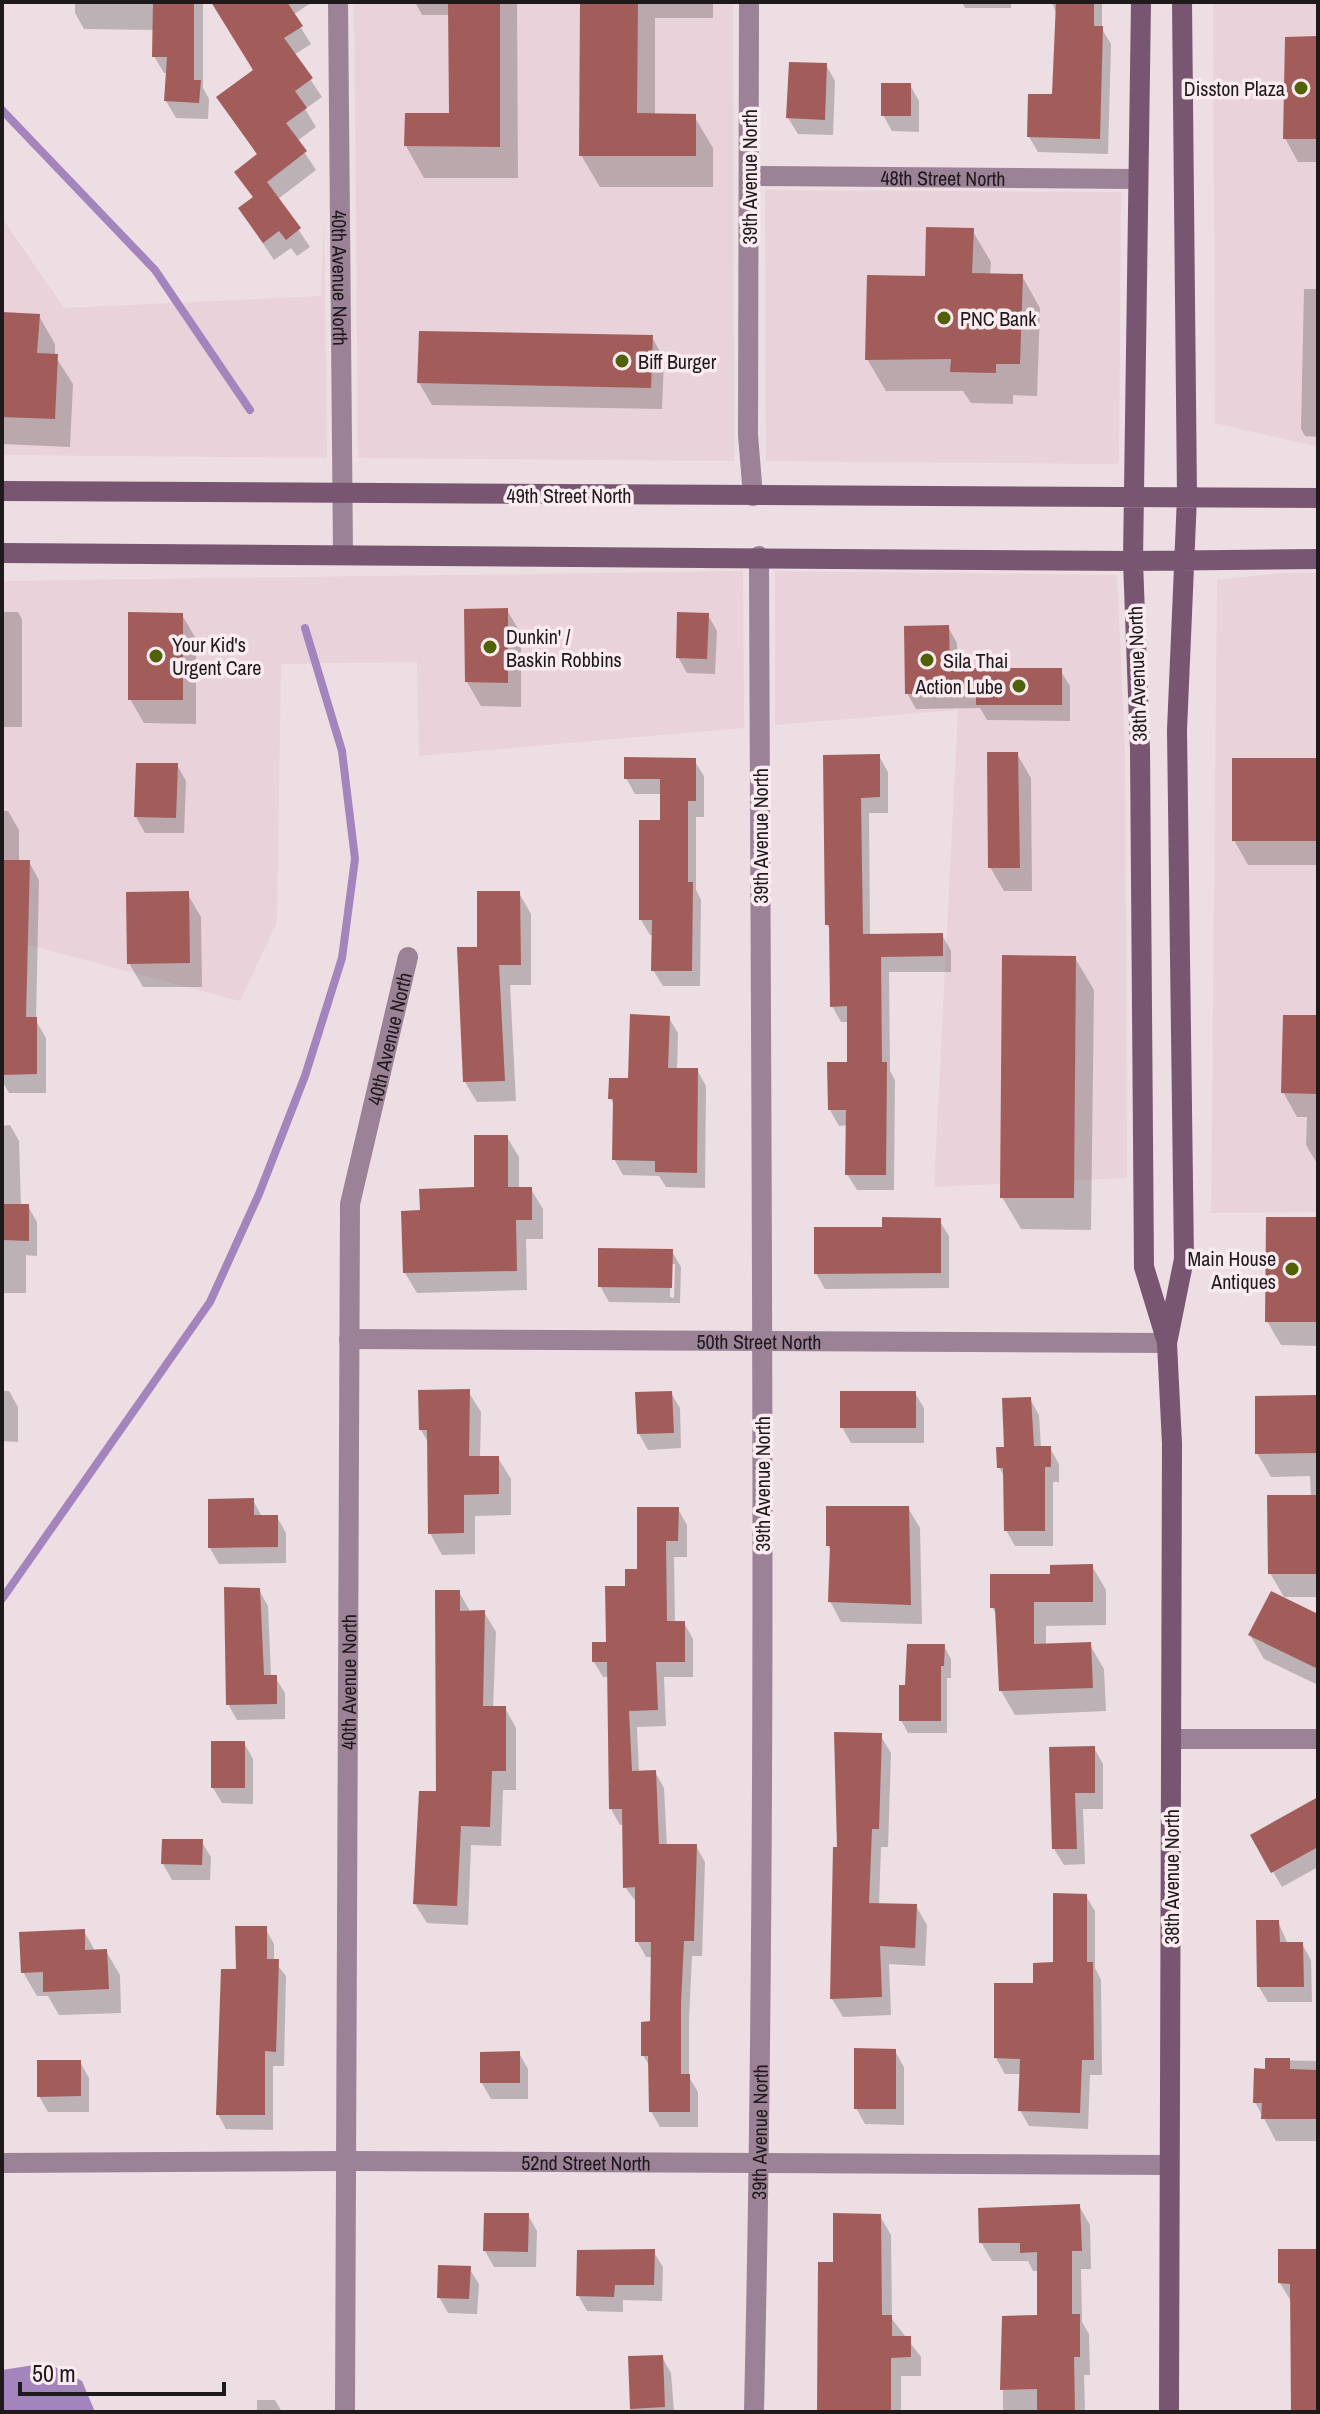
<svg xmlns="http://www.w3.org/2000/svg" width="1320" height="2414" font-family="'Archivo Narrow',sans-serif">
<rect width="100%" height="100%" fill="#ecdee2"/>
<path fill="#e9d2d9" d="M354,2h379l1,459 -376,-3z
M1213,2h105v445l-103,-24z
M765,190l356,2 -2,269 -2,3 -351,-3z
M2,218l62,90 257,-12 3,-78 3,240 -325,-3z
M743,571l1,157 -325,28 -2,-94 -136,2 -4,258 -37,79 -238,-63v-357z
M775,571l342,4 8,175 2,428 -193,9 24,-477 -183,15z
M1281,573h37v639l-107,1 6,-633z"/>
<path fill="#a384bd" d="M47,2363l35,18 13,31h-93v-42z"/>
<path fill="#0003" fill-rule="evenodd" d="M75,2h128v86l6,11 -1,20 -32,-1 -10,-17 2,-28h-4l-10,-17 1,-26 -71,-1 -9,-16z
M223,2h89l-19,13 18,29 -17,11 28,42 -17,12 11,18 -19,14 19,29 -38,29 32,48 -13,9 -6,-8 -17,12 -34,-51 14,-10 -18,-27 22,-16 -40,-58 37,-27z
M415,2h102l1,176h-94l-18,-32 45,-31 -1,-100h-28z
M582,2h131v16h-58v98h39l19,32v39h-113l-19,-32z
M962,2h49v6h-46z
M1052,2h50v27l9,15 -3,110 -70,-2 -9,-15 25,-41 3,-80z
M1318,38v124h-20l-13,-24z
M826,65l9,16 -2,54 -35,-1 -10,-16z
M910,85l9,16v31l-27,-1 -9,-16z
M972,230l19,32 -1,13 32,1 18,32 -3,88 -24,-1v9l-42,-1 -8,-12h-77l-19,-32 60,-81z
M1304,289h14v148l-13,-1 -4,-7z
M2,314l37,2 16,28v12l18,28 -3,63 -68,-3z
M652,337l12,22 -2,50 -230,-4 -13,-22z
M507,610l14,24v73l-40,-1 -14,-24z
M2,612h16l4,7v108h-20z
M182,615l14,24v85l-52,-1 -14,-24z
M708,615l9,16 -2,43 -28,-1 -9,-16z
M948,627l9,16 1,27h102l10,16v35l-83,-1 -7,-12 -64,1 -9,-16z
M1017,754l14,24 1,113h-28l-14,-24z
M879,756l9,16v41h-19l1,123 72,-1 9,16v21h-62l1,99 5,9 -1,110h-37l-10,-16 1,-49 -9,1 -9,-16 19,-46v-42h-8l-9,-16 -1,-74 -4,-8 -2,-167z
M694,760l10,16v41h-8v73l5,10 -1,86h-37l-10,-16 1,-35h-4l-9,-15 21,-98v-28h-27l-9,-16z
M1318,760v105h-70l-14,-25z
M177,765l9,16 -2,52h-39l-9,-16z
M2,811h6l11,19v32h10l10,18 -3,141 10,17v55h-37l-7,-12z
M187,893l14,24 1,70h-59l-14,-24z
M519,893l12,21v71h-21l6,116 -39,1 -12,-20 14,-133z
M1075,958l19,32 -3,240 -70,-1 -19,-32z
M1318,1017v148l-12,-20 1,-28h-10l-14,-25z
M669,1018l9,15 -1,37h20l9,16 -1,102 -39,-1 -7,-11 -36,-1 -9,-16 1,-52 -5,-9 20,-18z
M10,1125l9,16 2,65h7l9,16v34l-11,-1v38h-24v-167z
M507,1137l12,20v32h12l12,20v30h-17l1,51 -110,3 -12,-20 17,-61 54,-23z
M1318,1219v127l-37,-1 -14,-24z
M939,1220l10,16v52l-124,1 -9,-16 68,-44z
M672,1251l9,16 -1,36 -71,-1 -9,-16zM671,1264h4l-1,34 -4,-1z
M2,1391h7l9,16v35l-16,-1z
M468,1391l13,21 -1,46h18l13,21v36l-36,1v38l-33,1 -12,-22 -1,-89 -8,-14z
M671,1393l9,15 1,40 -33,2 -9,-16z
M915,1393l9,15v35h-73l-9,-16z
M1318,1397v200h-34l-14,-24 41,-76 -1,-21 -39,1 -14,-24z
M1030,1399l9,16 2,33h9l9,16v18h-6v64h-38l-9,-16 -1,-52 -6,-11z
M253,1500l9,17h15l9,16v30l-67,1 -9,-16z
M908,1508l12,20 2,96 -81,-2 -11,-21 2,-49 -4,-6z
M678,1509l9,16v32h-13l1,66h9l9,16v38h-29l2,49 -29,1 2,46 16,-1 9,16 3,58h29l9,16 -3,94h-10l-3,64v57l9,15v35h-38l-9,-16 -1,-44 -7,-12 9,-32 1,-66h-7l-9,-16v-38l-12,-16 -1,-63 -4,1 -9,-16 -2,-132h-6l-9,-15 14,-18 19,-57z
M1092,1566l14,24v35l-60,1v20l44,-1 14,24 2,42 -91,4 -14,-24 -3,-74 -6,-10 60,-32z
M259,1590l9,16 3,71h4l10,16v26l-48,1 -9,-16z
M459,1592l12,21 13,-1 12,20 -3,76h12l11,20v62h-13l-2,56 -30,-1 -3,80 -41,-2 -12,-19 23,-110z
M1318,1616v69l-54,-26 -14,-24z
M944,1646l7,13v19h-4v55h-39l-7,-13 6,-33z
M880,1735l11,18 -3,94h-7l-2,58 37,1 11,19 -2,41 -36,-2 2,51 -48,2 -11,-18z
M244,1743l9,16v45l-31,-1 -9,-15z
M1094,1748l9,16v45h-20l2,55 -21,1 -10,-16 -3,-100z
M1318,1814v53l-36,20 -30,-51z
M201,1841l10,16 -1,23h-38l-9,-16z
M1086,1896l9,15v57l6,12 1,95h-12l-2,54 -59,-3 -9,-16 1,-36h-16l-9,-16 39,-73 20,-21z
M1278,1922l10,22h14l9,16 1,42h-44l-9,-15z
M265,1928l9,16v17l12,15 -2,90h-11v64l-47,-1 -8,-15 20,-143z
M84,1931l11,20h11l14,24 1,38 -62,2 -11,-19h-11l-14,-24z
M895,2051l9,16v58l-39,-1 -9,-16z
M519,2053l9,16v30h-37l-9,-16z
M1267,2060l51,1v80h-42l-21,-39 12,-31z
M80,2062l9,16v34h-41l-9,-16z
M1079,2206l11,19 1,44h-10l1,53 7,12 1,41h-6l1,37h-82v-94l36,-1v-46h-6l-5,-10h-36l-11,-19z
M528,2215l9,16 -1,36h-42l-9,-16z
M880,2216l11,19 1,84 29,38v19h-20v36h-82l16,-148z
M653,2251l10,16 -1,34 -39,-1v12l-36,-1 -9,-16z
M1318,2251v161h-25l-1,-109 -12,-20z
M469,2268l10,16 -2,30 -29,-1 -9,-16z
M662,2357l9,16 3,39h-44v-54z
M257,2400h18l7,12h-47l22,-2z"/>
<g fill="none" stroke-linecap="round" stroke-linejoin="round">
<path stroke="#a384bd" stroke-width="8" d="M2,110l153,160 95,140
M2,1599l208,-297 49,-108 46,-118 37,-118 13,-99 -13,-108 -37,-123"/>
</g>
<path fill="#a25d5b" d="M153,2h41v78h7l-2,23 -35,-2 3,-44h-15z
M211,2h76l16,24 -19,12 29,40 -18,13 12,17 -21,15 21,28 -40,31 34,46 -15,12 -7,-9 -16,12 -25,-35 15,-11 -19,-25 23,-18 -41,-57 37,-27z
M448,2h52v145l-96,-1 1,-33h44z
M580,2h58l-1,111 59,1v42h-117z
M1056,2h38v24h9l-3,113 -73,-2 1,-43h24z
M1318,36v103h-35l2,-102z
M789,62l38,1 -2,57 -39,-2z
M881,83h30v33h-30z
M926,227l48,1 -2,45 51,1 -3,90h-24v9l-46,-1 1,-13 -86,1 2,-85 58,1z
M2,312l38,2 -3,39 21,1 -3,65 -53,-2z
M419,331l234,4 -2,53 -234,-5z
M508,608v75l-43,-1 -1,-73z
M128,612l55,1v87h-55z
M677,612l32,1 -2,46 -31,-1z
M949,625l1,43h112v37h-86v-12l-71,1 -1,-68z
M987,752h31l2,116h-32z
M880,754v43l-19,1 2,136 80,-1v23l-62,1 1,105h5l-1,113h-41l1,-65h-18l-1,-48h20v-56l-17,1 -1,-82h-4l-2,-170z
M624,757l72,1v43h-8v81h5l-1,89h-41l1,-51h-13v-100h21v-41h-36z
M1232,758h86v83h-86z
M136,763h42l-2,55 -42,-1z
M2,860h28l-4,157h11v57l-35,1z
M189,891l1,72 -63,1 -1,-72z
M477,891h43l1,74h-22l6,116 -42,1 -6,-135h20z
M1002,955l74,1 -2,242h-74z
M630,1014l40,2 -2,52h30l-1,105 -42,-1v-11l-43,-1 1,-61h-5l1,-21h19z
M1283,1015h35v79l-37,-1z
M474,1135h34v52h24v33h-16l1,51 -114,2 -2,-62 19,-1 -1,-21 55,-2z
M2,1204h27v37l-27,-1z
M882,1217l59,1v55l-127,1v-47h68z
M1266,1217h52v105h-53z
M598,1248l75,1 -1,39 -74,-1z
M470,1389l-1,67h30v38l-35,1v38l-36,1 -1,-104h-8l-1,-40z
M672,1391l2,42 -37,1 -2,-42z
M840,1391h76v37h-76z
M1318,1395v58l-63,1v-58z
M1031,1397l3,49h17v21h-6v64h-41l-1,-63h-6l-1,-21h8l-2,-49z
M1267,1495h51v79h-50z
M254,1498v17h24v32l-70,1v-49z
M826,1506h83l2,99 -83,-3 2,-56h-4z
M637,1507h42l-1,34h-12l1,80h18v41h-29l2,48 -29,1 3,60 24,-1 3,74h38l-3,97h-10l-3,62v71h9v38h-41l-1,-56h-7v-34l9,-1 1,-79h-16v-55l-12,1 -1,-79h-13l-2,-147h-15v-20h14l-1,-56h20v-17h12z
M1093,1564v38h-59v42l57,-2 2,46 -94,3 -4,-83h-5v-34h60v-9z
M224,1587l36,1 4,87h13v29l-51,1z
M435,1590h25v21l25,-1 -2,96h23v65h-14l-2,56 -29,-1 -4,80 -44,-2 6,-113h17z
M1271,1591l47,23v55l-70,-34z
M907,1644h38l-1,22h-3v55h-42v-36h6z
M834,1732l48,1 -3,96h-7l-3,74 48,1 -2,44 -35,-2 2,51 -52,2 3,-152h4z
M211,1741h34v47h-34z
M1095,1746v47h-20l2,56h-25l-3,-102z
M1318,1797v50l-47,26 -21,-38z
M162,1839h41l-1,26 -41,-1z
M1053,1893l34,1v68h6l1,98h-12l-2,53 -62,-2 2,-52 -26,-1v-75h39v-20l20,-1z
M1256,1920h23l1,22h23l1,45h-47z
M235,1926h32v33h12l-3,93 -11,-1v64h-49l5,-146h15z
M85,1929v21l22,-1 2,40 -66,3v-20l-22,1 -2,-41z
M854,2048l42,1v60h-42z
M520,2051v32h-40v-31z
M1265,2058h25v11l28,1v49h-57l1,-16h-9l1,-35 11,1z
M37,2060h44v36l-44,1z
M1080,2204l2,47h-10v63h8v43h-6l1,55h-38v-23l-37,1 2,-74 35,-1v-63l-17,1v-10h-41l-1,-35z
M484,2213h45l-1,39 -45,-1z
M833,2213l48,1 1,101h10v21h19v21l-20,1v54h-74l1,-150h15z
M655,2249l-1,36h-39l-1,12 -38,-1 1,-46z
M1278,2249h40v163h-27l-1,-128 -12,-1z
M438,2265l33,1 -2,33 -32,-1z
M663,2355l2,52 -35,2 -2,-53z"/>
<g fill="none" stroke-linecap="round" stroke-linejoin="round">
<g stroke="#9b8296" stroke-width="20">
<path id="s1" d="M338,2l5,552"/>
<path d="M749,2l-1,433 5,61"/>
<path id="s2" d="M749,176l388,3"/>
<path id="s3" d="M349,1339l818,4"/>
<path d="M1172,1739h146"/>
<path id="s4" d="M2,2163l345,-2 821,4"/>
<path id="s5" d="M345,2412l5,-1208 58,-247"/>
<path id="s6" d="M754,2412c14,-619 7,-1237 5,-1856"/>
</g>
<path stroke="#785571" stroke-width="20" d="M1141,2l-8,559 7,189 4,517 22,72
M2,491l1316,7
M2,553l1131,8 185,-2
M1169,2412l3,-968 -5,-101 17,-84 -7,-529 10,-233 -5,-495"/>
</g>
<g fill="#516106" stroke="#f9ebef" stroke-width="3">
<circle cx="1301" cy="88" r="8"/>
<circle cx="944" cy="318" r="8"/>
<circle cx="622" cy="361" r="8"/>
<circle cx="490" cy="647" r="8"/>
<circle cx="156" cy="656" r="8"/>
<circle cx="927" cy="660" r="8"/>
<circle cx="1019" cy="686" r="8"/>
<circle cx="1292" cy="1269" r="8"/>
</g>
<g text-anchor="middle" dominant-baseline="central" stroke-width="7" stroke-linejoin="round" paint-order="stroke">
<g font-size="20" fill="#1e191b" stroke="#f9ebef" text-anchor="start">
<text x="1285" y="88" text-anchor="end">Disston Plaza</text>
<text x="960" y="318">PNC Bank</text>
<text x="638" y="361">Biff Burger</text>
<text x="506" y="636">Dunkin' /<tspan x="506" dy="23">Baskin Robbins</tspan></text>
<text x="172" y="644">Your Kid's<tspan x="172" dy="23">Urgent Care</tspan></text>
<text x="943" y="660">Sila Thai</text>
<text x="1003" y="686" text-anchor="end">Action Lube</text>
<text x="1276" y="1258" text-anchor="end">Main House<tspan x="1276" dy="23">Antiques</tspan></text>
</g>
<g font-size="20" fill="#1e191b" stroke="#f9ebef">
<text stroke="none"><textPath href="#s2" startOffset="194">48th Street North</textPath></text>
<text transform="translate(749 177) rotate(-90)">39th Avenue North</text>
<text stroke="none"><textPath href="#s1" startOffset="276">40th Avenue North</textPath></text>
<text x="569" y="495">49th Street North</text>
<text transform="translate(1137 674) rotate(-92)">38th Avenue North</text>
<text transform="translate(760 836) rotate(-90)">39th Avenue North</text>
<text stroke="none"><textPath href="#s5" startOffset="1378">40th Avenue North</textPath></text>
<text stroke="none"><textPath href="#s3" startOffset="410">50th Street North</textPath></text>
<text transform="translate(762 1484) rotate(-90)">39th Avenue North</text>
<text stroke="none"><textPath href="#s5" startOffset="730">40th Avenue North</textPath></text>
<text transform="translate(1171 1877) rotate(-90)">38th Avenue North</text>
<text stroke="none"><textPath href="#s6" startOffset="280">39th Avenue North</textPath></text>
<text stroke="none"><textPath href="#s4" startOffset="584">52nd Street North</textPath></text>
</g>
</g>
<rect width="1320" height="2414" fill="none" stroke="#1e191b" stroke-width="8"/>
<path d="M20 2382v12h204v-12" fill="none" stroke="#1e191b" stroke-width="4"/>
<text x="32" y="2382" font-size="24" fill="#1e191b" stroke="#f9ebef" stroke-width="6" paint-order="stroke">50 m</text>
</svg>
